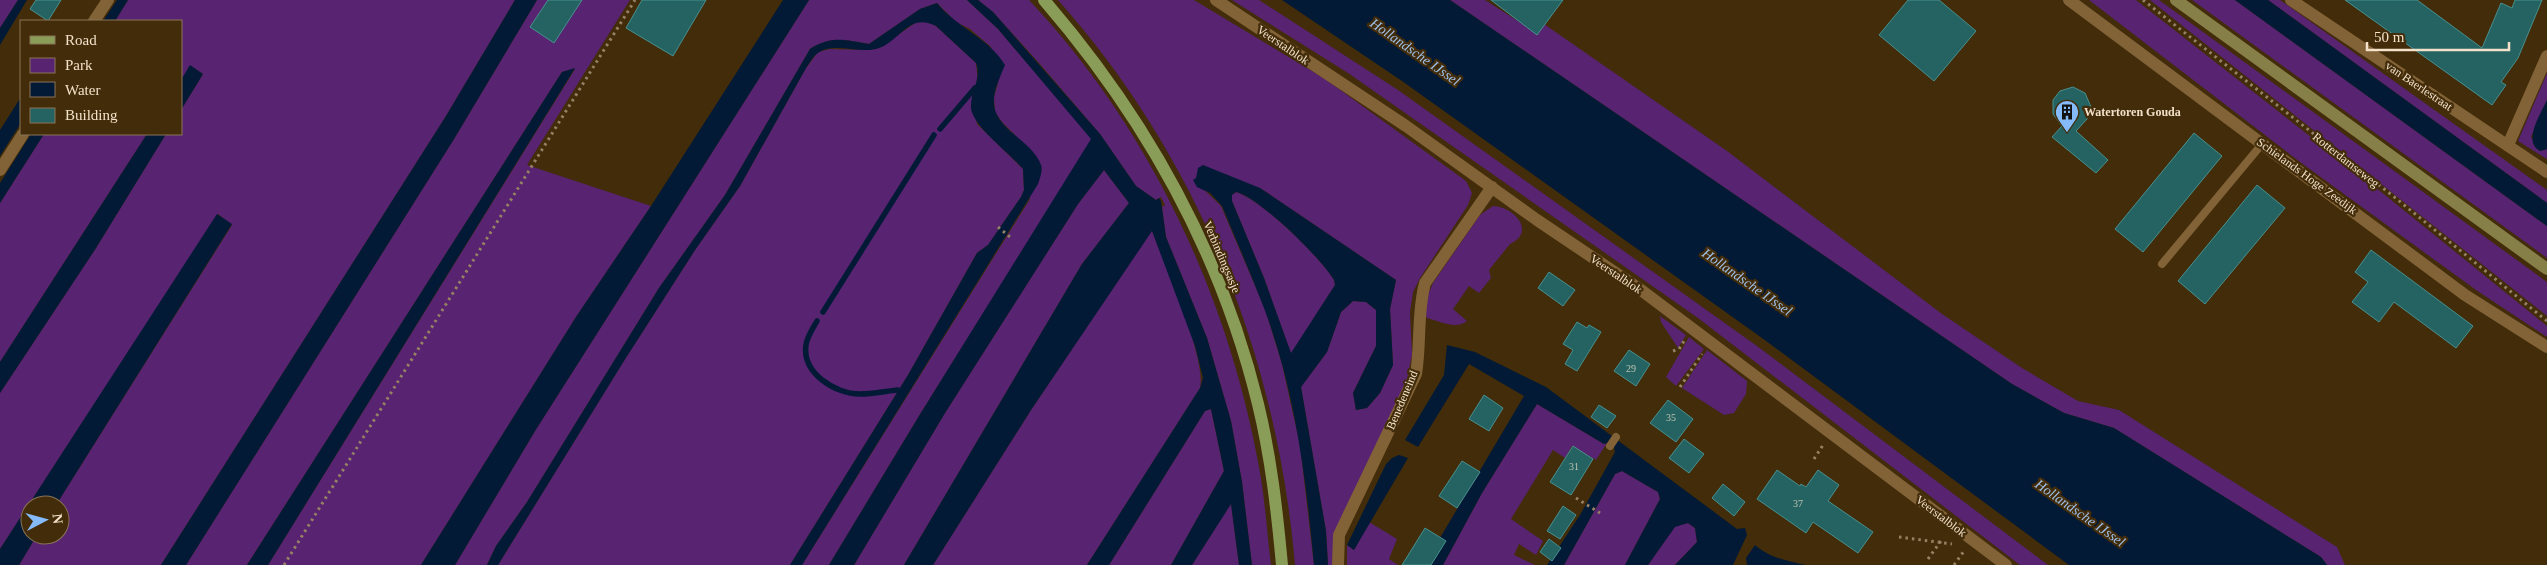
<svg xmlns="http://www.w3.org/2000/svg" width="2547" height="565" font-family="'Times New Roman',serif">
<rect width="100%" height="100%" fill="#422c09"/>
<path fill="#582370" d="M0,0h18l-18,28z
M128,0h387l-69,116 -285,449h-142l18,-30h23v-30h-4l176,-280 -14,-11 -218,335v-156l96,-145 70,-114h15v-24l22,-36 -13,-8 -9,14v-59h-66z
M537,0h93l-103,165 124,41 -75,111 -155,248h-153l307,-496 -13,3 -315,493h-61l268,-426z
M809,0h158l31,29 94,110 -173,277 -90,149h-27l228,-366 -13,-62 -15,-15 -7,-10 -1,-15 4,-14 -7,-36 -21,-18 -14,-7 -19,-19 -17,6 -51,35c-23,-4 -39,-8 -59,5l-85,146 -66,93 -132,214 -31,44 -9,19h-32l80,-134z
M978,0h51c120,127 199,295 230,467 6,32 8,65 12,98h-19l-10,-83 -11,-61 -24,-83 -41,-101 -4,-30 3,-2 -4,-8 -5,3 -20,-14 -36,-52 -61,-71 -46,-51z
M1058,0h136l131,79 141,102 6,12 -4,12 -48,73 -7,14 -3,20 2,43 -6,29 -73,181h-5l-2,-34 -25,-144 26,-35 14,-40 12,-11 13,1 10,8v36l-23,47 3,17 11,-2 13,-15 13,-28 -3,-56 6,-29 -136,-92 -66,-8 27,26 44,103 17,55 18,81 14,120h-19c-18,-209 -97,-408 -237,-565z
M1232,0h27l139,90 359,256 291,219h-28l-322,-247 -350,-245z
M1450,0h35l47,30 12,-6 183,127 215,163 80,54 56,33 41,9 218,137 8,18h-18l-6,-8 -207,-129 -50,-15 -52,-29z
M2089,0h47l249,195 162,131v11l-71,-47 -172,-125z
M2150,0h9l388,282v34z
M2192,0h43l312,226v32z
M2268,0h12l267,190v13z
M918,21l10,1 8,4 40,37 2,19 -6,12 5,30 46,45 1,21 -3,7 -33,48 -11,8 -69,122 -118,190h-292l124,-201 73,-114 45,-64 66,-118 12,-16 12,-3 39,1 10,-2z
M2547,73v27l-16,37 9,14 7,-2v10l-29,-18z
M44,134h103l-147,228v-159z
M1104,170l25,33 -47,61 -178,301h-50l91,-152 133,-209z
M1236,192c26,8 84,65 98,88l1,5 -44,69 -27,-76 -32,-77v-6z
M1493,206c22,1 43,26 17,38l-21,26 2,8 -12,15 -10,-7 -16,23 14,12c-11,9 -28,0 -40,-3l-2,-4 2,-17 6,-14 47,-68z
M1152,230c12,33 55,129 48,158l-113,177h-154l98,-155z
M1660,316l26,19 -8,13 -17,-26z
M1689,337l15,12 -28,37 -10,-9z
M1707,350l40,31 -1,13 -12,19 -10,2 -42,-27z
M1537,404l67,40 3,-1 -11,17 -24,-14 -7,12 -12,-8 -42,69 32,22 -7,14 -17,-11 -5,11 21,10h-92l39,-72z
M1211,409l13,62 -53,94h-62l96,-154z
M1622,471l36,21 2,7 -35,66h-61l51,-91z
M1231,503l8,62h-47z
M1369,522l28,17 -8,20 9,6h-51v-20l7,5z
M1688,523l7,5 2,14 -22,23h-27l27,-39z"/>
<path fill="#021a36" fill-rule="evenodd" d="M18,0h9l-27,45v-17z
M117,0h11l-13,21h-12z
M515,0h22l-83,139 -268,426h-25l285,-449z
M783,0h26l-274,431 -80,134h-34l155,-248 75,-111z
M967,0h11l15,12 107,122 36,52 20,14 3,-2 2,3 5,36 41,101 24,83 11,61 10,83h-13l-8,-61 -39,61h-21l53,-94 -13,-62 -6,2 -96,154h-22l113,-177 3,-10 -8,-32 -43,-115 -121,179 -98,155h-29l178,-301 47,-61 -25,-33 -26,34 -133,209 -91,152h-25l90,-149 172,-277 -93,-110z
M1282,0h168l562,384 52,29 50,15 207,129 6,8h-258l-307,-227 -360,-257z
M2235,0h33l279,203v23z
M937,3c20,25 51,34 68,62 -4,10 -10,22 -11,33 -3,31 38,41 47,67 2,5 -1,13 -3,19l-236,381h-12l118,-190 69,-122 11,-8 33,-48 3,-7 -1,-21c-13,-16 -50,-42 -52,-61 -1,-16 11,-29 5,-45l-40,-37c-27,-14 -35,14 -57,22 -18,7 -45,-7 -61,5 -5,3 -9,11 -12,15l-66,118 -45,64 -73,114 -124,201h-11l9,-19 31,-44 132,-214 66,-93 85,-146c22,-14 35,-9 59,-5l51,-35z
M190,65l13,9 -22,36v-30z
M575,68l-307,497h-21l315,-493z
M21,97v26l-21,33v-26z
M2547,100v49l-7,2c-18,-9 1,-38 7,-51z
M31,134h13l-44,69v-20z
M147,134h19l-70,114 -96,145v-31z
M1203,165l57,23 136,92 -6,29 3,56 -13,28 -13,15 -11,2 -3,-17 23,-47v-36l-10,-8 -13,-1 -12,11 -14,40 -26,35 25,144 2,34h-14c-8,-87 -19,-175 -50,-257 -13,-34 -28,-68 -42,-102l-12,-13 -13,-6 -4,-7 3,-2 2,-10zM1236,192c24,6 85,66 98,88l1,5 -44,68 -27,-75 -32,-77v-6z
M217,214l15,10 -176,281h-26v30h7l-18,30h-19v-16z
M1447,345l28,7 71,35 191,142 8,-1 2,7 -14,30h-58l22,-23 -2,-14 -7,-5 -13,4 -27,38h-23l35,-66 -2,-7 -36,-21 -7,3 -51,91h-17l33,-50 35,-63 -1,-5 -7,-4 -3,1 -67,-40 -55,89 -39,72h-19l100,-169 -55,-32 -51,83 -13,-7 39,-65z
M1399,455l9,3 -54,92 -7,-5 39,-81 6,-6z
M1755,545c15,13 32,16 51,20h-59l-1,-7z"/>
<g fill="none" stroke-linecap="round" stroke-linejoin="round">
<path stroke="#021a36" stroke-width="5.5" d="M940,129l35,-41
M823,312l111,-177
M817,321c-4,7 -10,16 -11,24 -4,28 29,49 54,49 13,0 26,-3 38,-4"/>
</g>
<path fill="#256362" stroke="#48908f" d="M36,0h25l-13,21 -18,-12z
M548,0h34l-28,43 -24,-16z
M642,0h64l-33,56 -47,-28z
M1491,0h72l-26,35z
M1908,0h31l37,31 -42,50 -55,-46z
M2345,0h72l65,48 19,-45 11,5 3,-8h27l-24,58 -17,24 5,3 -14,20z
M2073,87l12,6 6,14 -4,12 -11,12 32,29 -12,13 -44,-36 10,-11 -9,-12v-14l7,-9z
M2194,133l28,23 -79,96 -28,-23z
M2257,185l28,23 -80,96 -27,-23z
M2371,250l102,76 -17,22 -62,-46 -15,20 -27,-20 16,-20 -13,-10z
M1549,272l26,18 -12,16 -25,-18z
M1577,322l10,6 2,-3 12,7 -24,39 -12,-7 8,-14 -10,-6z
M1629,350l21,14 -14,22 -22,-15z
M1484,395l19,13 -14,23 -20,-12z
M1668,400l25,19 -17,23 -26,-19z
M1599,405l17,11 -9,12 -16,-11z
M1684,439l20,15 -15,19 -20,-15z
M1573,446l20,13 -22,36 -21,-13z
M1462,461l18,11 -23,36 -18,-12z
M1777,470l23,16 1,-2 5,3 12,-17 21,15 -11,16 45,31 -15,21 -45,-31 -7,11 -49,-34z
M1723,484l22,18 -11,14 -22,-18z
M1563,506l13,9 -16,24 -13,-8z
M1425,528l21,13 -15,24h-29z
M1549,539l12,9 -9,13 -12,-9z"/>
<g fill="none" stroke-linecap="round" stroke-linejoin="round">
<path stroke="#958164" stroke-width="3" stroke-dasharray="2.5 4" stroke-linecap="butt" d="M2143,0l250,196 154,125
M998,227l12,10
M1673,351l6,-2 5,-8
M1680,387l22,-33
M1814,459l9,-14
M1576,498l24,15
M1899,537l53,7
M1928,559l13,-18
M284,565l351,-565
M1954,565l10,-14"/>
<path stroke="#826237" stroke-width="8" d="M2162,264l100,-120
M1610,446l6,-9"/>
<path stroke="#826237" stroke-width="12" d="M1216,0l190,126 131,94 104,70 365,275
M2069,0l396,295 82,52
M2291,0l256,172
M94,21l14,-21
M2508,145l39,-89
M0,170l23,-36
M1338,565l1,-30 77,-161c5,-30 1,-62 9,-91l67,-96"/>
<path stroke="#867f48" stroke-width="12" d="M2176,0l371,269"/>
<path stroke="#8a9d58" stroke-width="12" d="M1044,0c101,117 177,253 214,404 13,53 19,107 24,161"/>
</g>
<defs>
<g id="building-pin" transform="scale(1.25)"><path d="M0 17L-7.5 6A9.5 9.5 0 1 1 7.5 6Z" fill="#86bbfb" stroke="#422c09"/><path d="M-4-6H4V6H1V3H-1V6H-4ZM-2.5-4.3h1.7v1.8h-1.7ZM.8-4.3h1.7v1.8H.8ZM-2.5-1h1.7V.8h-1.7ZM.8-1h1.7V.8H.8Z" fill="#111"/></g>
</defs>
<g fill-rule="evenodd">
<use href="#building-pin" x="2067" y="112"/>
</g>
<g text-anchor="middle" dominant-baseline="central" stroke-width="4.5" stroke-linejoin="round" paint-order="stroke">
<g font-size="10" fill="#c0c2b0">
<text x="1631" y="368">29</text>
<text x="1671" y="417">35</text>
<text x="1574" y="466">31</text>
<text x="1798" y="503">37</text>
</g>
<g font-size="12" fill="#f3e1ca" stroke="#422c09">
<text transform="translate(1283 45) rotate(34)">Veerstalblok</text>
<text transform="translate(2419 86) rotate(34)">van Baerlestraat</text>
<text transform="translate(2346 160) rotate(38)">Rotterdamseweg</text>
<text transform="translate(2307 176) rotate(36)">Schielands Hoge Zeedijk</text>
<text transform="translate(1222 257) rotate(67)">Verbindingsasje</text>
<text transform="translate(1616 274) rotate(34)">Veerstalblok</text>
<text transform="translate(1402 400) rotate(-67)">Benedeneind</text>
<text transform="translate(1941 516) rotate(37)">Veerstalblok</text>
</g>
<g font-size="12" font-weight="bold" fill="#f3e1ca" stroke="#422c09" text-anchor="start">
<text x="2084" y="112">Watertoren Gouda</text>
</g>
<g font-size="14" font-style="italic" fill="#9fc3f0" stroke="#422c09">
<text transform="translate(1415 52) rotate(35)">Hollandsche IJssel</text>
<text transform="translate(1747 282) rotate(35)">Hollandsche IJssel</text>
<text transform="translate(2080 513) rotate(35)">Hollandsche IJssel</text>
</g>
</g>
<rect x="20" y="20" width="162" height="115" fill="#422c09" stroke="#897456"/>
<rect x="30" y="36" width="25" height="8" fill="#8a9d58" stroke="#897456"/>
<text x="65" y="45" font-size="15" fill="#f3e1ca">Road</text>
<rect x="30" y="58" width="25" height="15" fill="#582370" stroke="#897456"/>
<text x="65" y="70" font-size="15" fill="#f3e1ca">Park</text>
<rect x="30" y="82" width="25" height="15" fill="#021a36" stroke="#897456"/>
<text x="65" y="95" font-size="15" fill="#f3e1ca">Water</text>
<rect x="30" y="108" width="25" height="15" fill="#256362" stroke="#897456"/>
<text x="65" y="120" font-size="15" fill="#f3e1ca">Building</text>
<g transform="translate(45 520) rotate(84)"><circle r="24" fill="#422c09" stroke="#897456"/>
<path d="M0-4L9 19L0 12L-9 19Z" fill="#86bbfb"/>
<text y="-8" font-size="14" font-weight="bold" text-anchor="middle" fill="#f3e1ca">N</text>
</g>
<path d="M2367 42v8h142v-8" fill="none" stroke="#f3e1ca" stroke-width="2.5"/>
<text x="2374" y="42" font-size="15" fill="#f3e1ca" stroke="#422c09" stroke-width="4" paint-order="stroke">50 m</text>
</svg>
